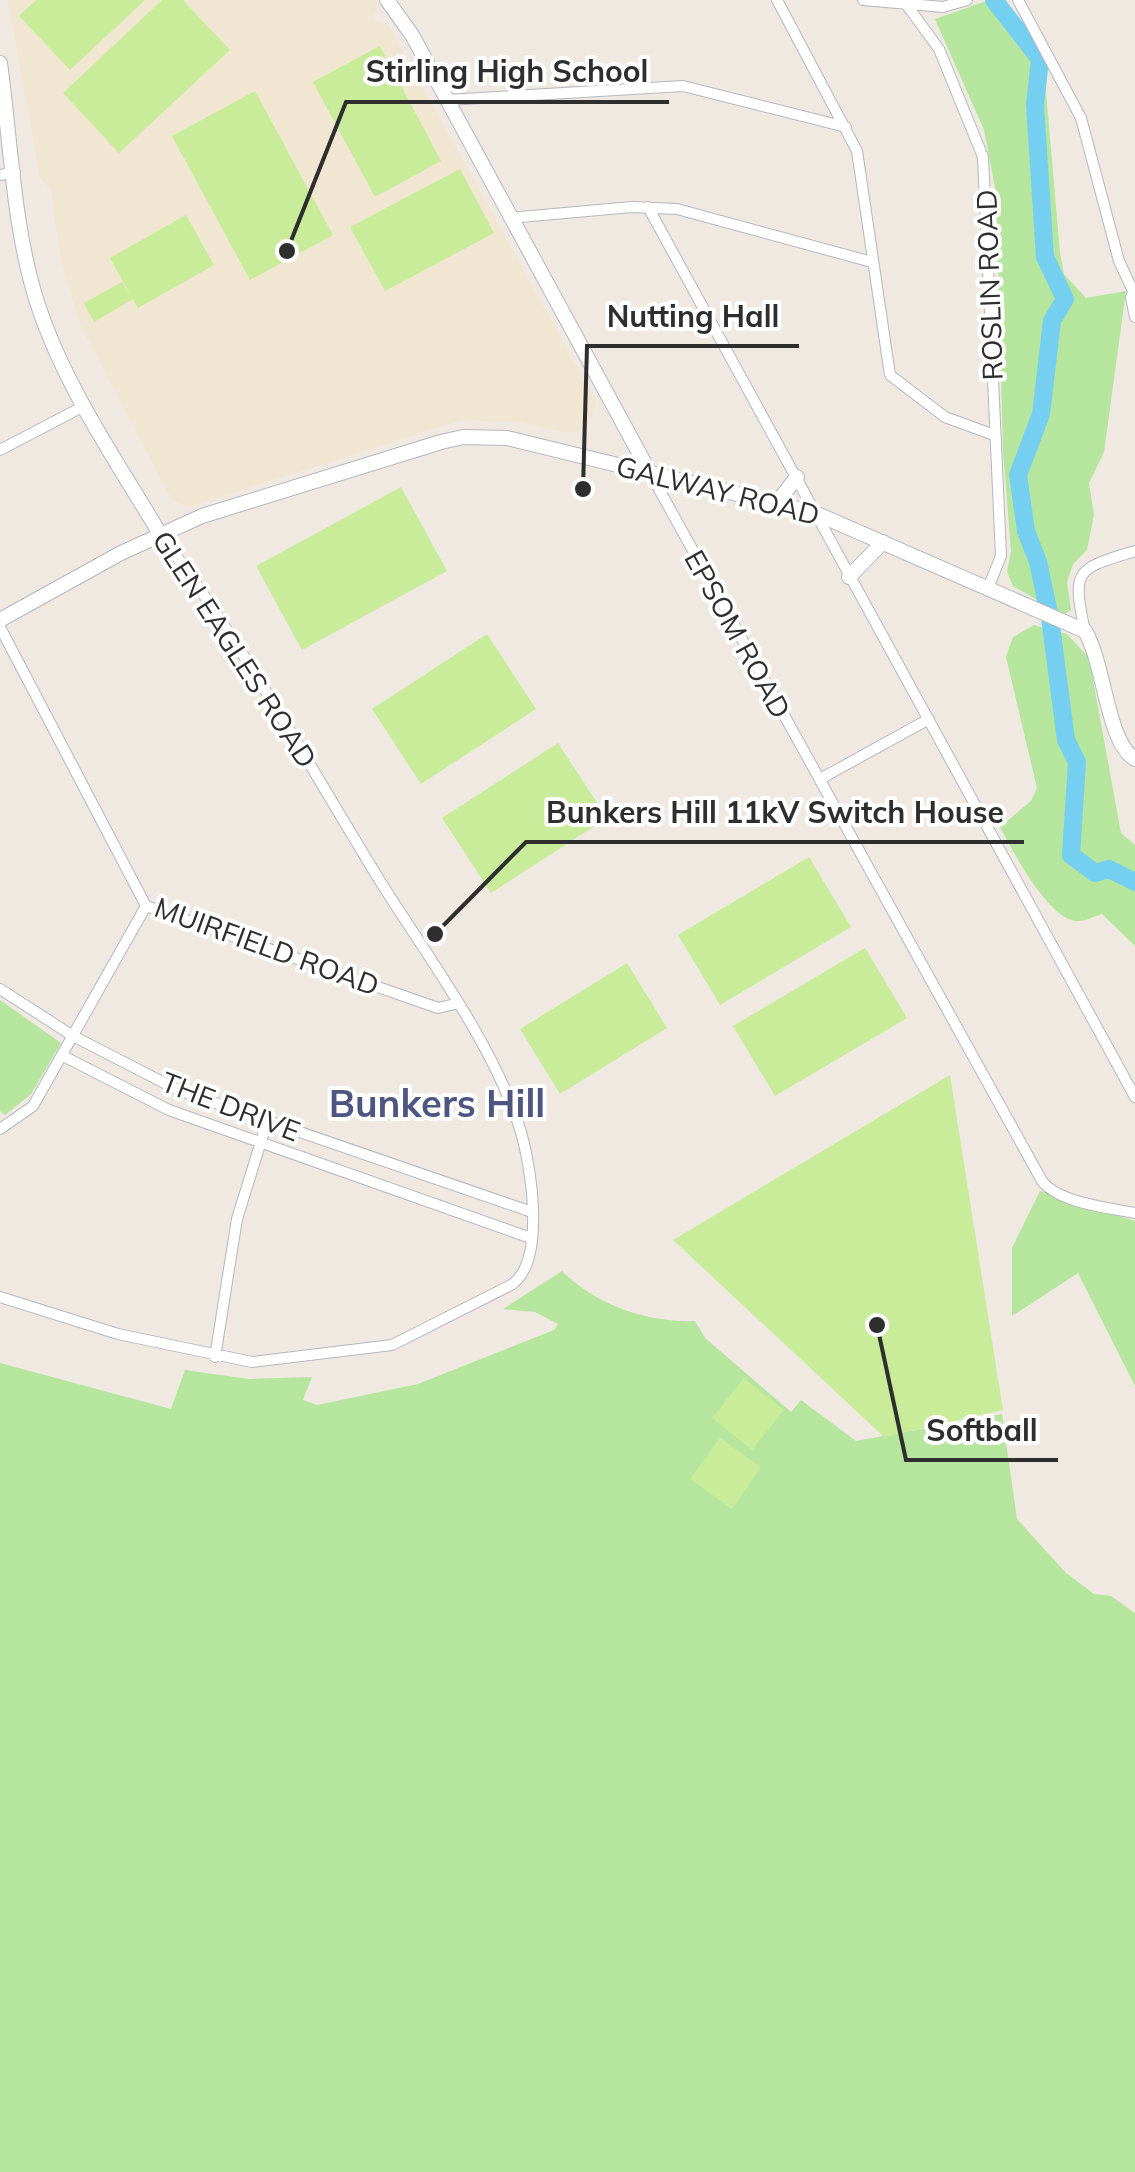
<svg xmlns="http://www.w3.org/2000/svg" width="1135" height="2172" font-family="Mulish,sans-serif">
<rect width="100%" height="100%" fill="#efe9e1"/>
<path fill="#f0e6d1" d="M8,0h366l4,3 -6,17 17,6 207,376 -3,13 -13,16 -11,2 -50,-11 -57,-2 -274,87 -16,-7 -91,-174 -19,-61 -11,-74 -11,-14z"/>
<path fill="#b6e59e" d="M989,0h16l38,57 17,196 4,21 22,24 40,-7 -22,161 -15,31 5,32 -7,35 -14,14 -6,18 4,28 -8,5 -50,-29 -6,-14 4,-21 -8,-100 -7,-259 -12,-62 -49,-111z
M1034,625l33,9 22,24 32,175 14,12v101l-33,-32c-7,2 -16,7 -23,7 -30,1 -66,-70 -79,-94l31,-26 6,-13 -31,-131 7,-20z
M0,1000l61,43 -30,51 -26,21 -5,-4z
M1040,1191l95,30v165l-57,-113 -66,43v-68z
M562,1271c34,34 86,52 133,50l10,17 86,74 10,-12 55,41 146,-27 15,105 49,54 28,21 17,2 24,17v559h-1135v-809l171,46 14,-39 64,9 63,-2 -9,23 14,5 101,-21 136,-54 4,-6 -23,-12 -32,-3z"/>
<path fill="#c9ec9a" d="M36,0h109l-75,70 -51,-54z
M162,0h21l47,50 -111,103 -56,-60z
M380,46l61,115 -66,36 -62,-115z
M255,91l78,144 -83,45 -78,-144z
M460,169l34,64 -109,58 -35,-64z
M186,215l28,50 -76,43 -5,-9 -39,23 -10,-19 38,-21 10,16 -22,-40z
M401,487l46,84 -145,79 -46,-84z
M487,634l49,75 -115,75 -49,-75z
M558,743l49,75 -116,75 -49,-75z
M809,857l42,70 -131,78 -42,-70z
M865,948l42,70 -132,78 -42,-70z
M627,963l40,65 -107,66 -40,-65z
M950,1075l53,335 -119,27 -211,-197z
M744,1378l40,32 -32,40 -40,-32z
M720,1438l41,29 -29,42 -42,-30z"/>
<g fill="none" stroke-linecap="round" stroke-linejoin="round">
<path stroke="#75cff0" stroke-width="18" d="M994,0l46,59 -5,46 10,152 20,42 -13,22 -11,93 -23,61 8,56 12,31 12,56 16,122 11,22 -6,93 24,18 14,-4 26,13"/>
<g stroke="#b4b7c1" stroke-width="12">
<path id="street" d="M777,0l80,151 33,224 55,42 49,18
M863,0l80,7 24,-7
M903,0l36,49 44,108 18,399 -13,32
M1018,0l63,118 38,143 14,30
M447,100l236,-14 163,41
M0,175l15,-3
M648,207l487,890
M509,218l123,-11 45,2 195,53
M1135,289l-4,8 4,20
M0,450l84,-44
M650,473l392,708c17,22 67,27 93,32
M0,627l146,279 292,102 17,-4
M1085,631c-14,-63 -8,-62 50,-80
M820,779l109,-60
M0,989l73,47 105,54 354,122
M63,1056l106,54 362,128
M0,1129l33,-23 113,-200
M0,1297l118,37 134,28 140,-17 119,-60c36,-23 20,-123 8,-159 -27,-84 -92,-170 -139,-245 -72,-117 -137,-237 -220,-347
M215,1357l22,-138 30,-97"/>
</g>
<g stroke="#b4b7c1" stroke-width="16">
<path id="secondary" d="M387,0l25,35 238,438
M0,63c11,79 13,166 38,242 27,82 78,155 122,229
M776,504l21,-27
M849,577l34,-35
M0,620l121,-67 81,-37 239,-74 22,-5 44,1 308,75 270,118c20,34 22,112 50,128"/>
</g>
<use href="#street" stroke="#fff" stroke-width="10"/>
<use href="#secondary" stroke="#fff" stroke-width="14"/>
</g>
<g text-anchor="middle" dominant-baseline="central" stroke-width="8" stroke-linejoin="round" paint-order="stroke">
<g font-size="28" fill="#2e2e2e" stroke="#fff">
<text transform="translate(989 285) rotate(-92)">ROSLIN ROAD</text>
<text transform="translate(718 490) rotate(14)">GALWAY ROAD</text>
<text transform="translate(738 634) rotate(61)">EPSOM ROAD</text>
<text transform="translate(235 649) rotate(57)">GLEN EAGLES ROAD</text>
<text transform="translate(267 946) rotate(20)">MUIRFIELD ROAD</text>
<text transform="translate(231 1106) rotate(21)">THE DRIVE</text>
</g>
<g font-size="38" font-weight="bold" fill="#4d5680" stroke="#fff">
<text x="437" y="1103">Bunkers Hill</text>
</g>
</g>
<path fill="none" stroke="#2e2e2e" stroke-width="4" d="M287 251L346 102H669M583 489L587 346H799M435 934L526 842H1024M877 1325L906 1460H1058"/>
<g fill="#2e2e2e" stroke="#fff" stroke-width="4">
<circle cx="287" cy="251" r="10"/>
<circle cx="583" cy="489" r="10"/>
<circle cx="435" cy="934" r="10"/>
<circle cx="877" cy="1325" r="10"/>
</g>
<g font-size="30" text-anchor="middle" font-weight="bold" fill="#2e2e2e" stroke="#fff" stroke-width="8" stroke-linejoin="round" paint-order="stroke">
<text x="507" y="82">Stirling High School</text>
<text x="693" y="327">Nutting Hall</text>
<text x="775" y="823">Bunkers Hill 11kV Switch House</text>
<text x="982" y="1441">Softball</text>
</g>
</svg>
